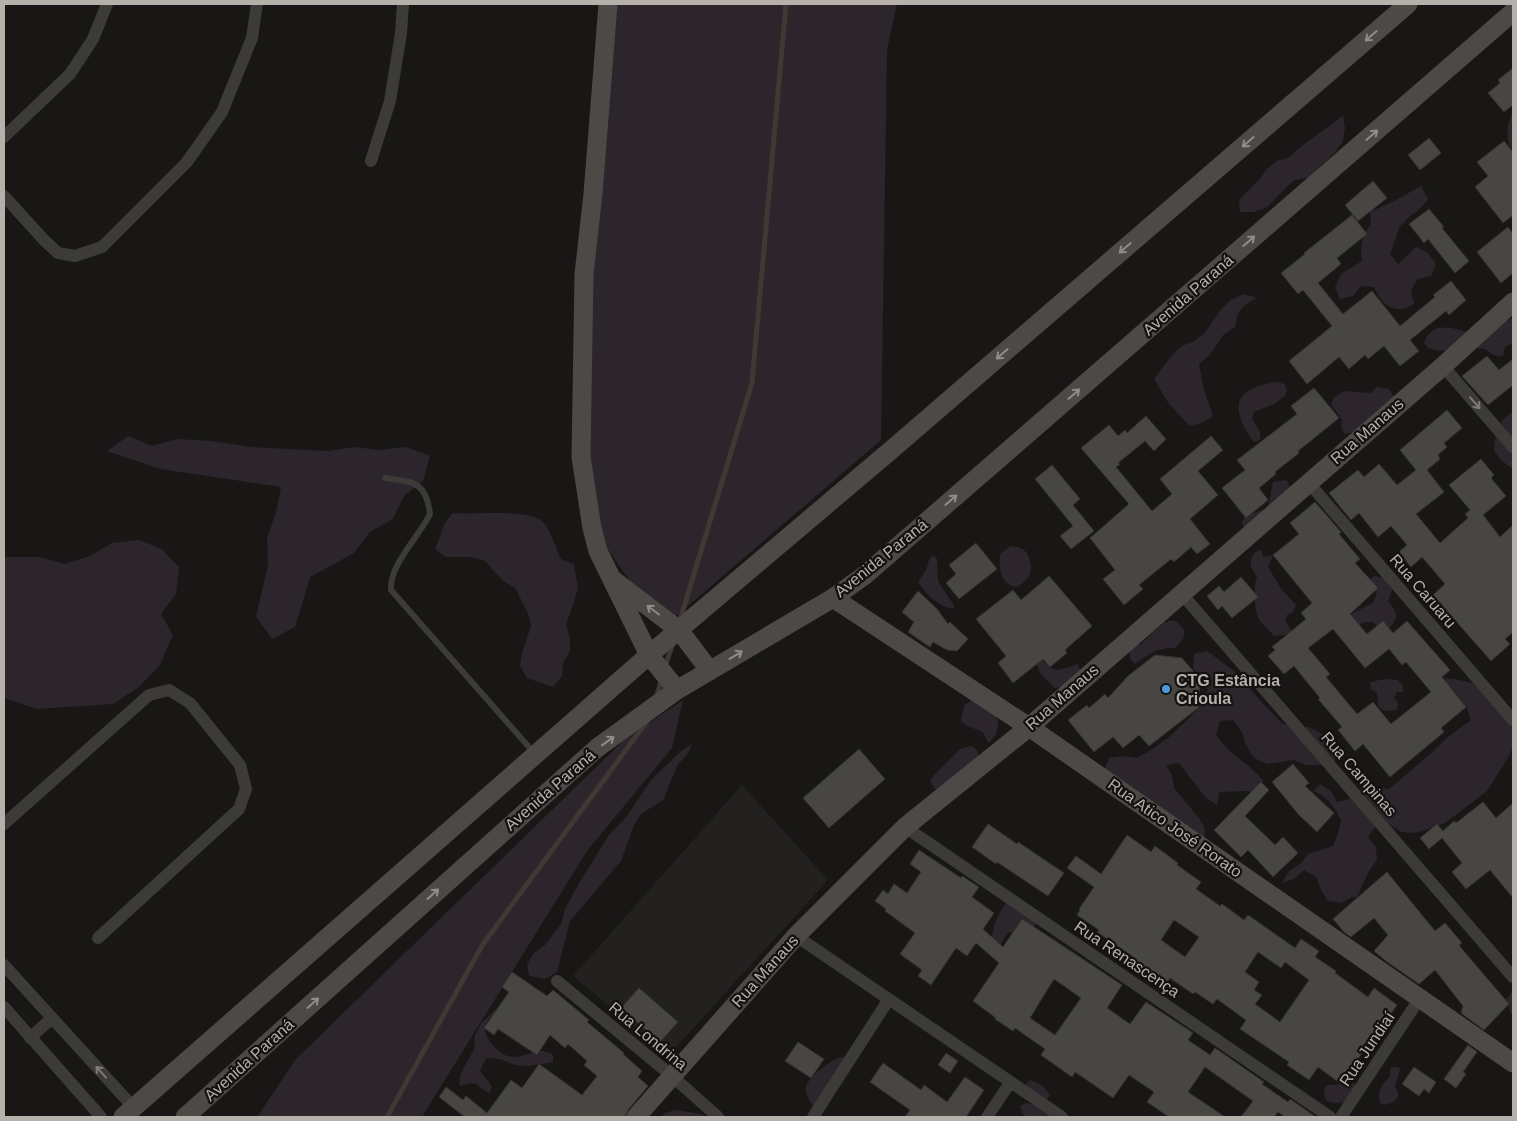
<svg xmlns="http://www.w3.org/2000/svg" width="1517" height="1121" font-family="Helvetica,sans-serif">
<rect width="100%" height="100%" fill="#181716"/>
<path fill="#22211f" d="M742,785l86,95 -159,175 -96,-79z"/>
<path fill="#2c252c" d="M614,4h283l-10,46 -6,390 -207,178 -44,-37 -26,-37 -9,-38 -7,-59 1,-182z
M1513,110v42c-9,-17 -6,-24 0,-42z
M1343,116l2,12 -2,13 -7,10 -9,9 -19,18 -14,2 -27,27 -13,5h-14l-1,-12 20,-20 8,-11 10,-8 13,-4 9,-9z
M1421,186l7,13 -8,10 -11,8 -9,9 -10,28 8,10 18,-17 12,6 8,11 -5,12 -13,3 -7,11 3,14c-3,1 -8,5 -12,5 -15,2 -23,-11 -28,-22l-13,-1 -8,10 -13,3 -5,-12 6,-13 21,-13c-2,-18 -1,-23 9,-37l-1,-12 24,-11z
M1244,294l13,4c-16,8 -19,12 -22,29l-11,7 -15,22 -10,8 5,26 9,26 -11,7 -12,3 -21,-22 -15,-25 18,-24 10,-9 12,-5 11,-8 16,-24 10,-9z
M1513,318v25l-8,4 -2,9c-11,2 -10,-4 -19,-7 -4,-1 -8,-1 -12,-3 -17,4 -27,7 -44,2l-4,-5c8,-23 31,-15 47,-9z
M1278,382l6,2 3,6 -2,6 -11,8 -20,8 -2,7 8,13v8l-6,2c-8,-9 -21,-33 -13,-44 8,-11 24,-15 37,-16z
M1376,387l13,2 7,11 -37,31 -15,3 -3,-7 1,-7 -11,-16 3,-7 11,-6 26,2z
M1513,412v57l-11,-8 -8,-10c1,-17 3,-30 19,-39z
M128,436l24,10 25,-7 34,2 40,6 77,4 26,-4 25,3 27,-3 24,9 -7,25 -19,15 -11,23 -23,13 -16,21 -44,24 -15,50 -23,12 -16,-22 12,-52 -1,-28 9,-24 5,-26 -121,-18 -53,-18z
M1286,480l2,2 2,7 -15,35 -5,5 -12,5 -13,-4 -3,-7 3,-7 20,-7 4,-6 4,-21z
M453,513c20,2 79,-5 91,10 7,9 12,25 17,36l13,5 4,25 -12,36 4,13v13l-7,12 -1,13 -9,11 -26,-9 -7,-12 2,-13 9,-27 -3,-13 -13,-25 -12,-7 -18,-20 -14,-4h-25l-11,-8 10,-26z
M139,540l23,9 17,18 -3,27 -15,20 12,21 -13,30 -21,22 -26,17 -76,5 -33,-11v-141h35l26,7 25,-8 22,-13z
M1010,546c11,1 17,3 20,15 1,5 2,10 -1,15 -3,5 -7,8 -12,11 -17,-3 -18,-18 -17,-33z
M1261,550l2,7 10,-2 -5,12 14,23 14,15 -3,7 -6,3 -2,6 9,13 -20,2c-4,-5 -10,-10 -14,-15 -6,-9 -7,-35 -3,-44 -6,-11 -10,-14 -2,-25z
M934,556l3,3 1,22 16,25v3c-17,-3 -26,-13 -36,-27l8,-12 3,-10 2,-3z
M1374,576l10,2 9,10 -5,13c10,12 12,17 0,28h-7l-9,-7h-7l-6,3 -10,-10 24,-12 4,-11 -8,-12z
M1170,621h6l9,10c-1,8 -4,11 -10,17 -17,-1 -27,6 -40,16l-5,-5v-7l4,-6 7,-2 22,-21z
M1207,651l31,23 25,30 19,19 12,5 14,-1 11,5 12,9 5,12 -2,12h-28l-12,-5 -27,4 -13,-6 -8,-13 -4,-13 -9,-12 -13,1 -4,14c13,20 33,28 47,45l-4,13 -13,-2 -27,1 -2,13 -12,-8 -26,-34 -13,2 6,10 2,13 25,30 6,11 -1,14 -100,-73 5,-12 13,-2 14,2 12,-6 21,-15 20,-19 9,-10 10,-18 -15,-22 1,-14z
M1031,655l9,3 12,11 7,1 19,-6 2,6 -18,17 -7,1 -15,-15 -2,-6z
M1442,678l12,1 27,6 27,33 5,12v15l-4,11 -22,35 -42,32 -29,10 -14,-1 -12,-7 -15,2 -7,10 8,10 1,13 -8,11 -12,26h-5l-11,6 -13,-2 -7,-11 -5,-13 -12,-7 -10,9 -12,4 7,-12 11,-7 8,-10 25,-8 5,-13 3,-13c-8,-15 -12,-22 -27,-29l6,-7 11,7 6,11 13,-3 12,-11 13,-1 14,2 40,-34 20,-19 22,-16 -4,-12z
M1385,679l13,1 5,5v7h-6l-3,6 4,5 -1,7 -13,1 -6,-5 -1,-13 -6,-4 -1,-7z
M975,698c4,3 10,5 15,9 12,10 10,27 -2,36 -1,-3 -2,-6 -4,-9 -6,-7 -16,-4 -23,-14l3,-14z
M683,700l-11,48 -85,103 -165,266h-165l39,-58 328,-319z
M692,744l-5,11 -9,9 -15,36 -22,14 -7,11 -13,36 -51,60 -13,51 -12,7 -16,-3 -2,-12 7,-11 11,-8 16,-21 4,-15 14,-26 30,-48 18,-19 24,-36 30,-29z
M971,746l5,3 3,6 -3,6 -36,30 -6,-3 -4,-7 4,-6 26,-26z
M1006,903l31,19 -4,7 -18,5 -7,-2 -8,13 -8,-7c0,-11 7,-26 14,-35z
M1513,991v27l-7,-19z
M501,1005c-10,14 -24,20 -10,38 26,32 41,-3 62,12v7l-23,4 -14,-1 -7,-2 -8,-4 -15,-1 -6,13c4,6 9,10 12,16l-3,6c-16,-8 -9,-13 -30,-7l2,-13 13,-24 1,-14 7,-13z
M842,1057l3,2 -29,48 -3,-1c-3,-5 -9,-13 -7,-19 1,-9 27,-29 36,-30z
M1392,1067h6l2,2 -5,17c8,12 0,17 -12,19 -10,-8 -1,-22 7,-28v-8z
M1030,1080l12,5 8,10 -3,5 11,17h-32l-4,-4 -2,-7 6,-3 7,1 -7,-20z
M1355,1083c-1,7 -5,18 -14,20 -3,1 -9,-1 -13,-1 -5,-6 -5,-11 -1,-17l22,-1z
M675,1110l27,4 4,3h-45l4,-4z"/>
<g fill="none" stroke-linecap="round" stroke-linejoin="round">
<path stroke="#413733" stroke-width="5" d="M680,620l72,-237 34,-379
M665,667l7,-21
M656,698l6,-20
M387,1117l96,-173 165,-224"/>
</g>
<path fill="#484643" stroke="#343330" fill-rule="evenodd" d="M1513,68v37l-9,7 -16,-19 12,-10 -2,-3z
M1429,138l12,15 -21,17 -12,-15z
M1504,141l9,11v63l-10,8 -28,-36 13,-11 -11,-14z
M1373,181l14,17 -29,23 -13,-16z
M1429,209l15,18 -2,1 27,33 -14,12 -27,-34 -4,4 -15,-19z
M1352,215l15,19 -30,24 4,6 -23,19 25,31 29,-23 28,35 35,-29 -2,-2 18,-14 15,19 -17,15 -3,-4 -36,29 9,11 -19,15 -16,-20 -16,13 -3,-4 -16,14 -10,-12 -32,27 -18,-23 43,-35 -29,-36 -5,4 -17,-21 24,-19 -1,-1z
M1508,227l5,7v39l-12,10 -24,-31z
M1487,356l12,14 14,-11v26l-25,20 -26,-29z
M1314,388l25,30 -41,33 1,2 -24,19 1,2 -17,14 9,12 -22,18 -24,-30 23,-18 -8,-10 60,-46 -6,-8z
M1447,410l15,18 -18,15 3,4 -9,8 2,4 -13,11 17,22 -28,22 24,29 28,-25 -3,-4 5,-4 -21,-25 32,-26 13,16 -3,3 15,18 -23,19 17,22 13,-12v107l-8,7 5,5 -19,17 -58,-66 12,-11 -23,-27 -11,10 -12,-15 8,-7 -16,-19 -13,11 -19,-24 -8,7 -22,-27 29,-23 6,7 15,-13 18,21 19,-15 -16,-20z
M1146,416l20,23 -12,12 -9,-10 -27,22 2,1 -4,3 36,44 20,-17 -12,-15 51,-43 12,14 -25,21 20,24 -28,24 20,25 -13,10 -6,-7 -17,15 -3,-3 -32,26 4,4 -19,16 -21,-26 12,-9 -25,-32 39,-34 -48,-56 28,-23 9,11 7,-6 2,3z
M1052,465l28,34 -7,6 21,26 -23,18 -11,-13 13,-10 -38,-47z
M1315,502l26,30 -2,2 21,25 -5,4 23,25 -28,26 17,20 16,-13 10,12 14,-12 43,49 -8,7 24,30 -25,21 3,4 -54,45 -27,-33 -8,7 -17,-21 4,-3 -24,-28 2,-1 -26,-32 -10,8 -16,-18 7,-6 -3,-3 34,-28 -5,-6 11,-10 -39,-48 26,-21 -9,-11zM1333,629l32,39 24,-19 13,16 4,-3 25,30 -40,32 -18,-22 -16,12 -31,-37 4,-3 -22,-26z
M976,543l21,26 -38,30 -13,-16 10,-9 -7,-9z
M1049,576l43,50 -27,24 2,3 -17,14 -7,-8 -30,24 -15,-20 8,-7 -30,-37 37,-29 8,10z
M1241,577l17,20 -26,21 -10,-12 -4,4 -11,-14 12,-10 5,6z
M918,591l19,18 11,15 2,-2 18,17 -11,12 -10,-1 -14,-8 -3,5 -22,-15 6,-10 -12,-10z
M1155,655l27,3 18,21 -2,29 -49,38 -10,-11 -16,13 -10,-11 -19,15 -26,-32 19,-15 2,3 16,-14 3,4 20,-22z
M859,749l26,30 -56,49 -26,-30z
M1293,764l16,19 -4,3 29,27 -17,19 -18,-17 -27,-33z
M1261,782l8,8 -24,26 30,29 8,-8 15,16 -25,24 -25,-27 -7,7 -27,-27z
M1483,802l13,16 17,-15v95l-23,-28 -24,19 -14,-17 10,-9 -20,-25 -13,11 -9,-11 17,-14 6,7 11,-10 2,2z
M988,824l29,20 1,-2 46,31 -16,23 -51,-34 -1,2 -24,-17z
M1127,835l24,17 4,-6 23,17 -1,2 24,17 -5,7 24,17 2,-2 22,16 4,-5 47,33 6,-9 18,12 -4,6 21,14 -1,2 33,24 6,-9 23,17 -15,22 -2,-1 -39,58 -23,-17 -9,13 -22,-15 2,-3 -49,-33 6,-9 -29,-21 -4,5 -18,-12 -2,2 -23,-16 -5,8 -33,-23 3,-5 -38,-26 2,-2 -22,-15 3,-5 -1,-1 15,-22 -27,-19 9,-12 25,18zM1174,920l25,17 -14,20 -24,-17zM1258,952l23,16 4,-6 24,18 -29,42 -25,-18 7,-9 -8,-5 5,-8 -14,-10z
M919,850l42,28 1,-2 17,11 -7,10 22,16 -11,16 20,18 19,-28 100,66 -15,23 23,16 16,-22 47,31 -5,7 22,15 5,-7 49,34 -2,2 26,18 2,-3 26,18h-31l-7,-5 -4,5h-33l12,-16 -48,-34 -17,25 37,25h-56l-22,-15 7,-10 -25,-17 -16,23 -38,-26 -3,5 -31,-22 4,-6 -30,-21 -2,3 -18,-12 1,-1 -23,-17 26,-38 -23,-20 -9,13 -11,-8 -25,37 -13,-9 4,-6 -22,-16 15,-21 -30,-22 1,-2 -11,-8 8,-11 5,4 6,-10 13,9 14,-21 -11,-8zM1054,979l27,19 -26,37 -25,-17z
M1387,872l48,59 10,-8 17,20 -3,2 3,4 47,55 -25,26 -23,-17 2,-7 -28,-36 -16,14 -33,-23 -12,-10 14,-16 -14,-17 -23,19 -7,-5 -11,-13z
M512,972l35,24 6,-6 36,30 -2,2 37,31 -1,1 19,17 -4,6 10,9 -20,24 -3,7h-160l-26,-20 7,-10 17,13 3,-4 21,17 24,-33 11,8 17,-24 43,31 15,-19 -13,-11 3,-4 -19,-17 -3,4 -15,-13 -13,20 -39,-26 -4,6 -10,-7 25,-36 -7,-5z
M639,988l39,34 -18,20 -39,-34z
M798,1042l26,17 -13,19 -26,-17z
M1468,1045l9,7 -14,20 3,2 -10,14 -12,-9z
M946,1053l12,8 -8,12 -12,-8z
M883,1063l38,27 3,-5 23,17 18,-25 19,13 -18,27h-61l5,-7 -40,-28z
M1414,1067l22,15 -7,11 -5,-4 -5,7 -17,-12z"/>
<g fill="none" stroke-linecap="round" stroke-linejoin="round">
<path stroke="#3c3b38" stroke-width="6" d="M385,478c28,4 41,3 45,36 -11,23 -41,51 -39,76l144,164"/>
<path stroke="#3c3b38" stroke-width="12" d="M4,137l66,-63 23,-35 14,-35
M371,161l19,-60 11,-68 2,-29
M4,196l40,44 14,13 17,3 27,-9 85,-85 35,-50 30,-74 5,-34
M1443,366l70,81
M1308,482l205,238
M1181,593l332,384
M4,824l145,-129 20,-5 21,13 50,62 6,24 -7,20 -141,129
M905,827l425,290
M796,936l266,181
M4,965l130,143
M557,981l115,95 46,41
M4,1007l97,110
M30,1038l22,-20
M813,1117l76,-118
M987,1117l23,-34
M1341,1117l79,-119"/>
<path stroke="#4c4946" stroke-width="19" d="M608,4l-15,190 -9,80 -3,183 11,71 6,23 51,104 28,35
M612,579l67,51 31,41
M833,598l196,129 484,336
M123,1117l526,-462 241,-204 518,-447
M185,1117l412,-369 80,-58 156,-92 32,-23 648,-563
M636,1117l160,-181 109,-109 124,-100 414,-361 70,-64"/>
</g>
<defs><path id="oneway-shaft" d="M-6 0H5M1.5-3L5.5 0L1.5 3" fill="none" stroke-width="1.6" stroke-linecap="round" stroke-linejoin="round" transform="scale(1.25)"/></defs>
<g stroke="#918c87">
<use href="#oneway-shaft" transform="translate(1371 36) rotate(139)"/>
<use href="#oneway-shaft" transform="translate(1372 135) rotate(-41)"/>
<use href="#oneway-shaft" transform="translate(1248 142) rotate(139)"/>
<use href="#oneway-shaft" transform="translate(1249 241) rotate(-41)"/>
<use href="#oneway-shaft" transform="translate(1125 248) rotate(139)"/>
<use href="#oneway-shaft" transform="translate(1002 354) rotate(139)"/>
<use href="#oneway-shaft" transform="translate(1074 394) rotate(-41)"/>
<use href="#oneway-shaft" transform="translate(951 500) rotate(-41)"/>
<use href="#oneway-shaft" transform="translate(653 610) rotate(-143)"/>
<use href="#oneway-shaft" transform="translate(736 655) rotate(-31)"/>
<use href="#oneway-shaft" transform="translate(608 741) rotate(-36)"/>
<use href="#oneway-shaft" transform="translate(433 894) rotate(-42)"/>
<use href="#oneway-shaft" transform="translate(313 1003) rotate(-42)"/>
</g>
<g stroke="#7f7b77">
<use href="#oneway-shaft" transform="translate(1475 403) rotate(49)"/>
<use href="#oneway-shaft" transform="translate(101 1072) rotate(-132)"/>
</g>
<circle fill="#4a9adc" stroke="#131211" stroke-width="2" cx="1166" cy="689" r="5"/>
<g text-anchor="middle" dominant-baseline="central" stroke-width="4.5" stroke-linejoin="round" paint-order="stroke">
<g font-size="16" fill="#b6b0aa" stroke="#131211">
<text transform="translate(1188 295) rotate(-41)">Avenida Paraná</text>
<text transform="translate(1367 431) rotate(-41)">Rua Manaus</text>
<text transform="translate(881 558) rotate(-39)">Avenida Paraná</text>
<text transform="translate(1423 591) rotate(49)">Rua Caruaru</text>
<text transform="translate(1062 697) rotate(-41)">Rua Manaus</text>
<text transform="translate(1359 774) rotate(49)">Rua Campinas</text>
<text transform="translate(550 790) rotate(-41)">Avenida Paraná</text>
<text transform="translate(1175 828) rotate(35)">Rua Atico José Rorato</text>
<text transform="translate(1127 959) rotate(34)">Rua Renascença</text>
<text transform="translate(765 971) rotate(-48)">Rua Manaus</text>
<text transform="translate(648 1036) rotate(40)">Rua Londrina</text>
<text transform="translate(1367 1049) rotate(-56)">Rua Jundiaí</text>
<text transform="translate(249 1060) rotate(-42)">Avenida Paraná</text>
</g>
<g font-size="16" font-weight="bold" fill="#b6b0aa" stroke="#131211" text-anchor="start">
<text x="1176" y="680">CTG Estância<tspan x="1176" dy="18">Crioula</tspan></text>
</g>
</g>
<rect width="1517" height="1121" fill="none" stroke="#b6b0aa" stroke-width="10"/>
</svg>
